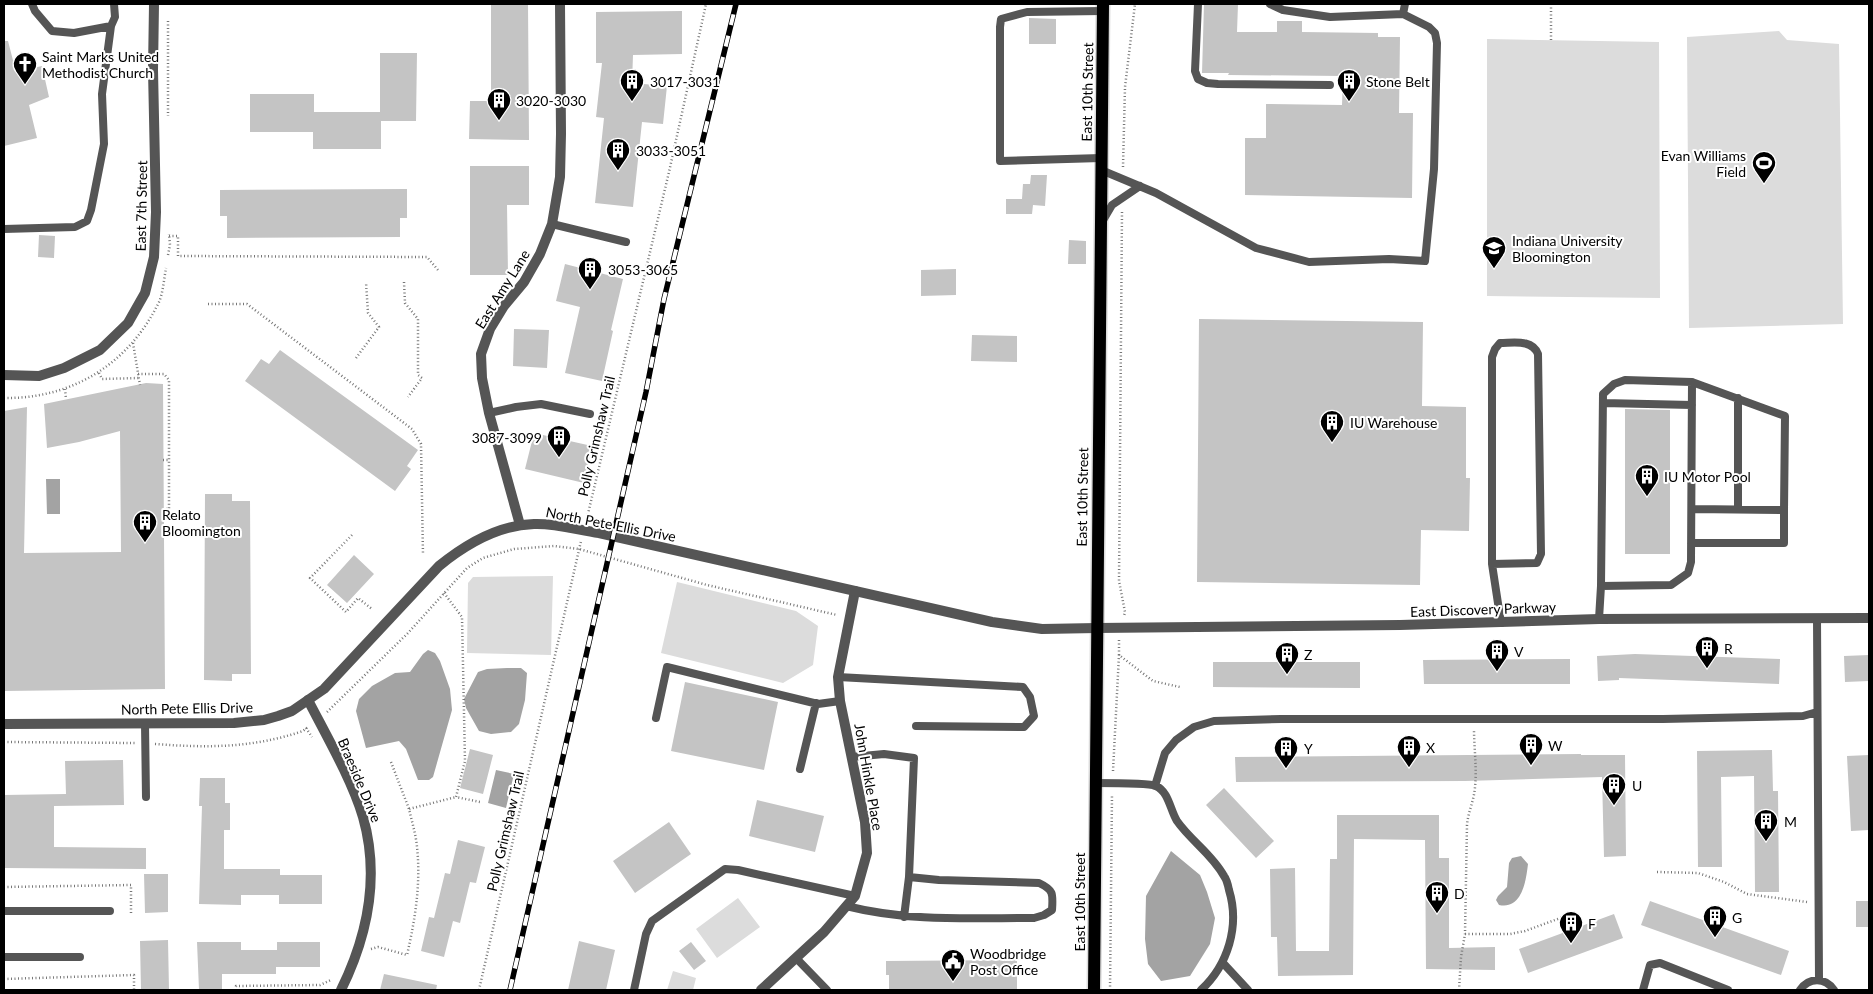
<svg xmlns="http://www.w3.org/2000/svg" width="1873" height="994" font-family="Lato,sans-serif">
<rect width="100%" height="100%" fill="#fff"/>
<path fill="#dcdcdc" d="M1779,31l8,9 52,4 4,280 -154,4 -2,-291z
M1487,39l172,3 1,256 -173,-2z
M553,576l-2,79 -84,-2 1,-70 5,-6z
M677,582l119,29 22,15 -5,39 -30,18 -122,-30z
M738,898l22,29 -43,31 -21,-29z
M673,971l23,7 -3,12h-26z"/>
<path fill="#a3a3a3" d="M46,479h14v35h-13z
M428,650l7,3 5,8 10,28 2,21 -19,67 -4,3h-11l-12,-31 -7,-8 -33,7 -10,-37 3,-12 13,-13 23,-13 15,-1 13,-18z
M507,668h14l6,5 -2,27 -6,24 -8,8 -20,2 -12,-3 -13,-23 -2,-9 14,-27 9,-3z
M496,770l18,4 -8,34 -18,-5z
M1171,851l29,24 7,17 8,26 -5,26 -20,32 -29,5 -13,-17 -3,-25 1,-43z
M1521,856l7,8c-2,17 -6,46 -29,41l-3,-5 2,-4 9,-9 2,-24 3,-5z"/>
<path fill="#c4c4c4" d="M491,4h37l1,136 -60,-1 1,-38h21z
M1204,4h34l-1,28h40v-11h25v11l76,1v4h22l-1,76h14l-1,85 -167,-3v-57h21v-34l76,1 1,-29 -115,-1 1,-2h-27z
M682,11v43l-49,1 -1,28 35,3 -4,38 -21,-2 -9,85 -38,-4 9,-85 -8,-1 6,-54h-6v-51z
M1029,18l27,1v25h-27z
M4,41h4l8,31 26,-6 7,31 -20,8 8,33 -33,8z
M380,53h37l-1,68h-35v28h-68v-17h-63v-38h64v18h66z
M470,166h59v39h-22l1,70h-38z
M1031,175h16l-2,31 -12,-1 -1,9h-26v-15h16l1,-15h7z
M407,189v29h-7v19l-173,1v-22h-7v-26z
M39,235l16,1 -1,22 -16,-1z
M1069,240l17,1v23h-18z
M565,264l58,15 -12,51 2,1 -11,50 -37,-8 15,-66 -24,-6z
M956,269v26l-35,1v-26z
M1199,319l224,3 -1,84 44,1v71h4l-1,53 -48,-1 -1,55 -223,-3z
M514,329l35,1 -2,38 -34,-2z
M972,335l45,1v26l-46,-1z
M280,350l138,100 -11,16 4,3 -16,22 -150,-110 16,-22 8,5z
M146,383l17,1 2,305 -161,2v-280l23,-4 -3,146 97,-1 -1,-121 -41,11 -32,6 -3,-44z
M1625,409l45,1v144h-45z
M534,433l58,13 -8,37 -59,-14z
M205,494h27v7h18l1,173h-19v7l-28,-1z
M354,555l20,19 -27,29 -20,-18z
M1635,654l145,5 -1,25 -160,-6v2l-21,1 -1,-25z
M1869,655v26l-24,1 -1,-26z
M1570,659v25h-146l-1,-24z
M1213,662h147v26l-147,-1z
M685,682l93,20 -14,68 -93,-19z
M470,749l23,6 -10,39 -23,-6z
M1772,750l1,41h5l1,101h-24l-1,-116 -33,1 1,90h-24l-1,-116z
M1581,754v1h44l1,101 -22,1 -2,-80 -137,4 -229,1 -1,-25z
M1869,755v75l-18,1 -4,-75z
M123,760l1,45 -70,1v41l92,1v21l-142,-1v-73l62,-1 -1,-33z
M200,778h25v25h5v27h-6v39h56v6h42v29h-43v-9h-38v10l-42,-1 3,-98h-3z
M1224,788l50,53 -18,17 -50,-53z
M757,800l67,16 -9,36 -66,-16z
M1337,815h102v43h10v90l46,-1v23l-69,-1 -1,-129 -71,-1 -1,136 -75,1 -1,-39h-6l-1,-68 25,-1 1,83h33l1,-92h7z
M669,822l22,32 -56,39 -22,-32z
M458,840l27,7 -9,36 -6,-1 -10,41 -7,-2 -9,36 -23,-6 8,-34 5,1 11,-45 5,1z
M144,874h24v38l-23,1z
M1650,901l139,50 -8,24 -140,-50z
M1856,901h13v26h-13z
M1614,914l9,24 -95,35 -9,-24z
M168,940l1,50h-28l-1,-49z
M579,941l36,9 -9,40h-38z
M197,942h44v8h36v-8h43v25h-44v7h-54v16h-23z
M691,942l15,19 -12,9 -15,-19z
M1017,960v30h-128v-15h-3v-14z
M384,974l53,11 -1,5h-56z"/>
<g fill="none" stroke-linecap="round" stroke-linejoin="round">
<g stroke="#dbdbdb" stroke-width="15">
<path id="primary" d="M1094,990l9,-986"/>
</g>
<path stroke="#777" stroke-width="2.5" stroke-dasharray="1 2.5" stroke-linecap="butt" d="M1551,4v36
M168,21v95
M1123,167l2,-80 10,-83
M1122,212l-3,369 6,31 -1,4
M169,236h9v20l249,1 11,13
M168,255l2,-10 -1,-11
M404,282l1,21 13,16v56l4,3 -14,19
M208,304h39l165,125 9,15 2,111
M133,343l7,42
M356,358l23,-31 -11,-14 -2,-31
M99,373l3,6 37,-1
M138,374h26l5,6v129h-5
M65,389l1,10
M4,398c68,1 125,-34 155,-96 4,-9 5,-23 7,-34
M163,460h6
M587,518l82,-346 37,-168
M352,535l-42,43 36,34 12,-14 14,11
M444,593l18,24 3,144 -9,36 24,5
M1119,640v15l34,26 27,6
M327,712l81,-79 59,-65 16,-10 31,-9 40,-3 25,3 128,36 130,30
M306,728l6,9
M4,742l131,1
M155,744c53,4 98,4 148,-13l6,-5
M391,762l18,47
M1113,771l6,-116
M1657,872l41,1 26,9 23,12 60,8
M4,887l127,-2v29
M1465,934h45l15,-3 49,-18
M371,949l7,-2 29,8c8,-35 14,-71 10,-108 -1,-12 -5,-25 -8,-38l47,-12
M4,979l130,-4v15
M236,990v-4l84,-1 11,-5
M479,990l102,-449
M1110,990l2,-196
M1459,990l2,-33 4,-23 2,-109c1,-13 7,-24 8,-38 2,-19 -1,-39 -1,-58"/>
<path stroke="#555" stroke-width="8" d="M32,4l3,7 17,20 22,2 37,-7
M1198,4l-3,67 3,8 9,4 11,1 112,1
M1403,14l2,-10
M1101,158l-101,3v-134l1,-8 26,-7 75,-1
M1101,170l55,23 100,55 53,14 80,-3 36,2 9,-92 3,-126 -2,-10 -6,-6 -26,-13 -73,3 -47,-7 -13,-6
M1102,222l10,-17 28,-19
M552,224l74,18
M4,229l71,-2 12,-6 4,-11 13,-66 -2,-50 9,-68 4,-9 -1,-13
M1692,382l93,34 -1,94
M1603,403l89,2
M489,413l27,-6 25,-3 49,10
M1738,509v-111
M1691,543h93v-33l-92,-1
M1492,564l45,-1 4,-9 -3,-200c-6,-15 -24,-11 -38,-11l-5,6 -3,8v207l9,59
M1817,618l2,362
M1599,619l2,-33 70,-1 17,-12 3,-11 1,-180 -67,-2 -11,4 -11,10 -2,192
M838,677l185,10 7,10 4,19 -10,11 -108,-1
M656,718l11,-51 151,37 22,-3
M145,724l1,73
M852,757l32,-3 30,4 -5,119 -5,40
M800,769l16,-66
M1095,783c11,0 54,0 61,3 13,6 14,24 21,35 14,20 35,33 47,55 3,4 4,9 5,14 11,36 -1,75 -28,100
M1155,786l10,-33 11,-13 18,-13 20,-6 67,-2h382l140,-3 14,-4
M846,906c64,16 123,12 188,12l10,-3 8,-5c1,-16 2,-20 -13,-27l-100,-3 -30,-3
M4,911h106
M4,957h76
M796,958l31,32
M1223,963l25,27
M634,990l12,-56 6,-13 73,-52 13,1 117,26
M1643,990l7,-25 10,-2 68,27
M1800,990c9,-13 25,-13 34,0"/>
<path stroke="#555" stroke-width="10" d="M4,375l35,1 25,-8 36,-18 28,-27 17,-30 9,-36 2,-45 -3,-142 1,-66
M520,525l-31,-112 -7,-35 -1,-24 9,-25 14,-23 20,-24 16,-28 12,-30 8,-47 1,-43 -1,-130
M1097,628l303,-3 199,-6 270,-1
M308,700c18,35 44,80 55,117 17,60 5,118 -22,173
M761,990l63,-58 31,-36 12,-43 -2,-31 -25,-121 -2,-24 17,-86"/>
<path stroke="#555" stroke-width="10" d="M4,724l230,-1 30,-3 14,-4 14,-5 32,-22 115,-123c27,-22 59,-41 95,-42 21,-1 44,6 65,9l393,89 50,7 55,-1"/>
<use href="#primary" stroke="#000" stroke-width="12"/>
<g stroke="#000" stroke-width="5.5">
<path id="rail" d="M510,990l136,-598 18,-93 72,-295"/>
</g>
<use href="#rail" stroke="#fff" stroke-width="4" stroke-dasharray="11" stroke-linecap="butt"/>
</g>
<defs>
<g id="church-pin" transform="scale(1.25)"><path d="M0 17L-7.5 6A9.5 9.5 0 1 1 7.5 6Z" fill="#000" stroke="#fff"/><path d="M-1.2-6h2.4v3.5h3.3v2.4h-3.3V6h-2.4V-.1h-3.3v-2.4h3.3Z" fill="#fff"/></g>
<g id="building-pin" transform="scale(1.25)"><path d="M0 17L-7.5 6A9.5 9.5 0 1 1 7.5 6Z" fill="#000" stroke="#fff"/><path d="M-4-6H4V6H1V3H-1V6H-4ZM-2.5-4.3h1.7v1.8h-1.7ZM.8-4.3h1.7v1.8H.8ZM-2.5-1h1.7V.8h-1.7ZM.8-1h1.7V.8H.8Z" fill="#fff"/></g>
<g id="stadium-pin" transform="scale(1.25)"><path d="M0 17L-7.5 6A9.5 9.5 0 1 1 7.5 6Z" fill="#000" stroke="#fff"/><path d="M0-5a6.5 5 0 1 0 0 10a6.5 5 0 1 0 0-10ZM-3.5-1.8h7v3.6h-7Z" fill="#fff"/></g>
<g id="university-pin" transform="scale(1.25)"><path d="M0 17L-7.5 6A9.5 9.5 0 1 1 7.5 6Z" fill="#000" stroke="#fff"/><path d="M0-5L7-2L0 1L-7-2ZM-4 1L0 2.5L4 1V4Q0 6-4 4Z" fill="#fff"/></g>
<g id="civic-pin" transform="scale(1.25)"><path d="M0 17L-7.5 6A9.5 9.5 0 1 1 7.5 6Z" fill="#000" stroke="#fff"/><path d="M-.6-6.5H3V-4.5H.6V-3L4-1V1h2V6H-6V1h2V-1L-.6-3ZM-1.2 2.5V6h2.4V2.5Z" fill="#fff"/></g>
</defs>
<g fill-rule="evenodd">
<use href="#church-pin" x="25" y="64"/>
<use href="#building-pin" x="632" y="81"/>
<use href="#building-pin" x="1349" y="81"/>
<use href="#building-pin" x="499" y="100"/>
<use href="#building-pin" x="618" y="150"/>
<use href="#stadium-pin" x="1764" y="163"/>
<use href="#university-pin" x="1494" y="248"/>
<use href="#building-pin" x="590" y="269"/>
<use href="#building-pin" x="1332" y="422"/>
<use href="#building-pin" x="559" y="437"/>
<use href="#building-pin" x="1647" y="476"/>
<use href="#building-pin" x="145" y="522"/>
<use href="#building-pin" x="1707" y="648"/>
<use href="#building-pin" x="1497" y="651"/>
<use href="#building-pin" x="1287" y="654"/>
<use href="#building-pin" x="1531" y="745"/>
<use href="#building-pin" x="1409" y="747"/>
<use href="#building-pin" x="1286" y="748"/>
<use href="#building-pin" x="1614" y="785"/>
<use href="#building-pin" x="1766" y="821"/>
<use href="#building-pin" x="1437" y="893"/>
<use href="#building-pin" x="1715" y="917"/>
<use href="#building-pin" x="1571" y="923"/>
<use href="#civic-pin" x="953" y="961"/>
</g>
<g text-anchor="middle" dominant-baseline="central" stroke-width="4" stroke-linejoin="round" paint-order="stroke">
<g font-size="14" fill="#000" stroke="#fff" text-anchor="start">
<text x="42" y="56">Saint Marks United<tspan x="42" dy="16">Methodist Church</tspan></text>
<text x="650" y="81">3017-3031</text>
<text x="1366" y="81">Stone Belt</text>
<text x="516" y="100">3020-3030</text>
<text x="636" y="150">3033-3051</text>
<text x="1746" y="155" text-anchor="end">Evan Williams<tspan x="1746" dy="16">Field</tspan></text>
<text x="1512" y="240">Indiana University<tspan x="1512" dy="16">Bloomington</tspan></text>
<text x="608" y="269">3053-3065</text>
<text x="1350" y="422">IU Warehouse</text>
<text x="542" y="437" text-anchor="end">3087-3099</text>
<text x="1664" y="476">IU Motor Pool</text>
<text x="162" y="514">Relato<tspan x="162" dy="16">Bloomington</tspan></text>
<text x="1724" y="648">R</text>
<text x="1514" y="651">V</text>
<text x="1304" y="654">Z</text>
<text x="1548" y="745">W</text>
<text x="1426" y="747">X</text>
<text x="1304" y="748">Y</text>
<text x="1632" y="785">U</text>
<text x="1784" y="821">M</text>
<text x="1454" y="893">D</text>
<text x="1732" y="917">G</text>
<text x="1588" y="923">F</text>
<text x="970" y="953">Woodbridge<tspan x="970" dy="16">Post Office</tspan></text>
</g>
<g font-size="14" fill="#000" stroke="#fff">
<text transform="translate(1087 92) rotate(-89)">East 10th Street</text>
<text transform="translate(141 206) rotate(-89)">East 7th Street</text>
<text transform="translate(502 289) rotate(-58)">East Amy Lane</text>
<text transform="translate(596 436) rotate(-77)">Polly Grimshaw Trail</text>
<text transform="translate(1082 497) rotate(-89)">East 10th Street</text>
<text transform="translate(611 524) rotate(11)">North Pete Ellis Drive</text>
<text transform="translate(1483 609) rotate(-2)">East Discovery Parkway</text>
<text transform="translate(187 708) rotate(-1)">North Pete Ellis Drive</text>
<text transform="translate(869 777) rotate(80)">John Hinkle Place</text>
<text transform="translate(360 780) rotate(67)">Braeside Drive</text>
<text transform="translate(505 831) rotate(-77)">Polly Grimshaw Trail</text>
<text transform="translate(1079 902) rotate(-90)">East 10th Street</text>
</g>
</g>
<rect width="1873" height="994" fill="none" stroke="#000000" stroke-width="10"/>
</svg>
